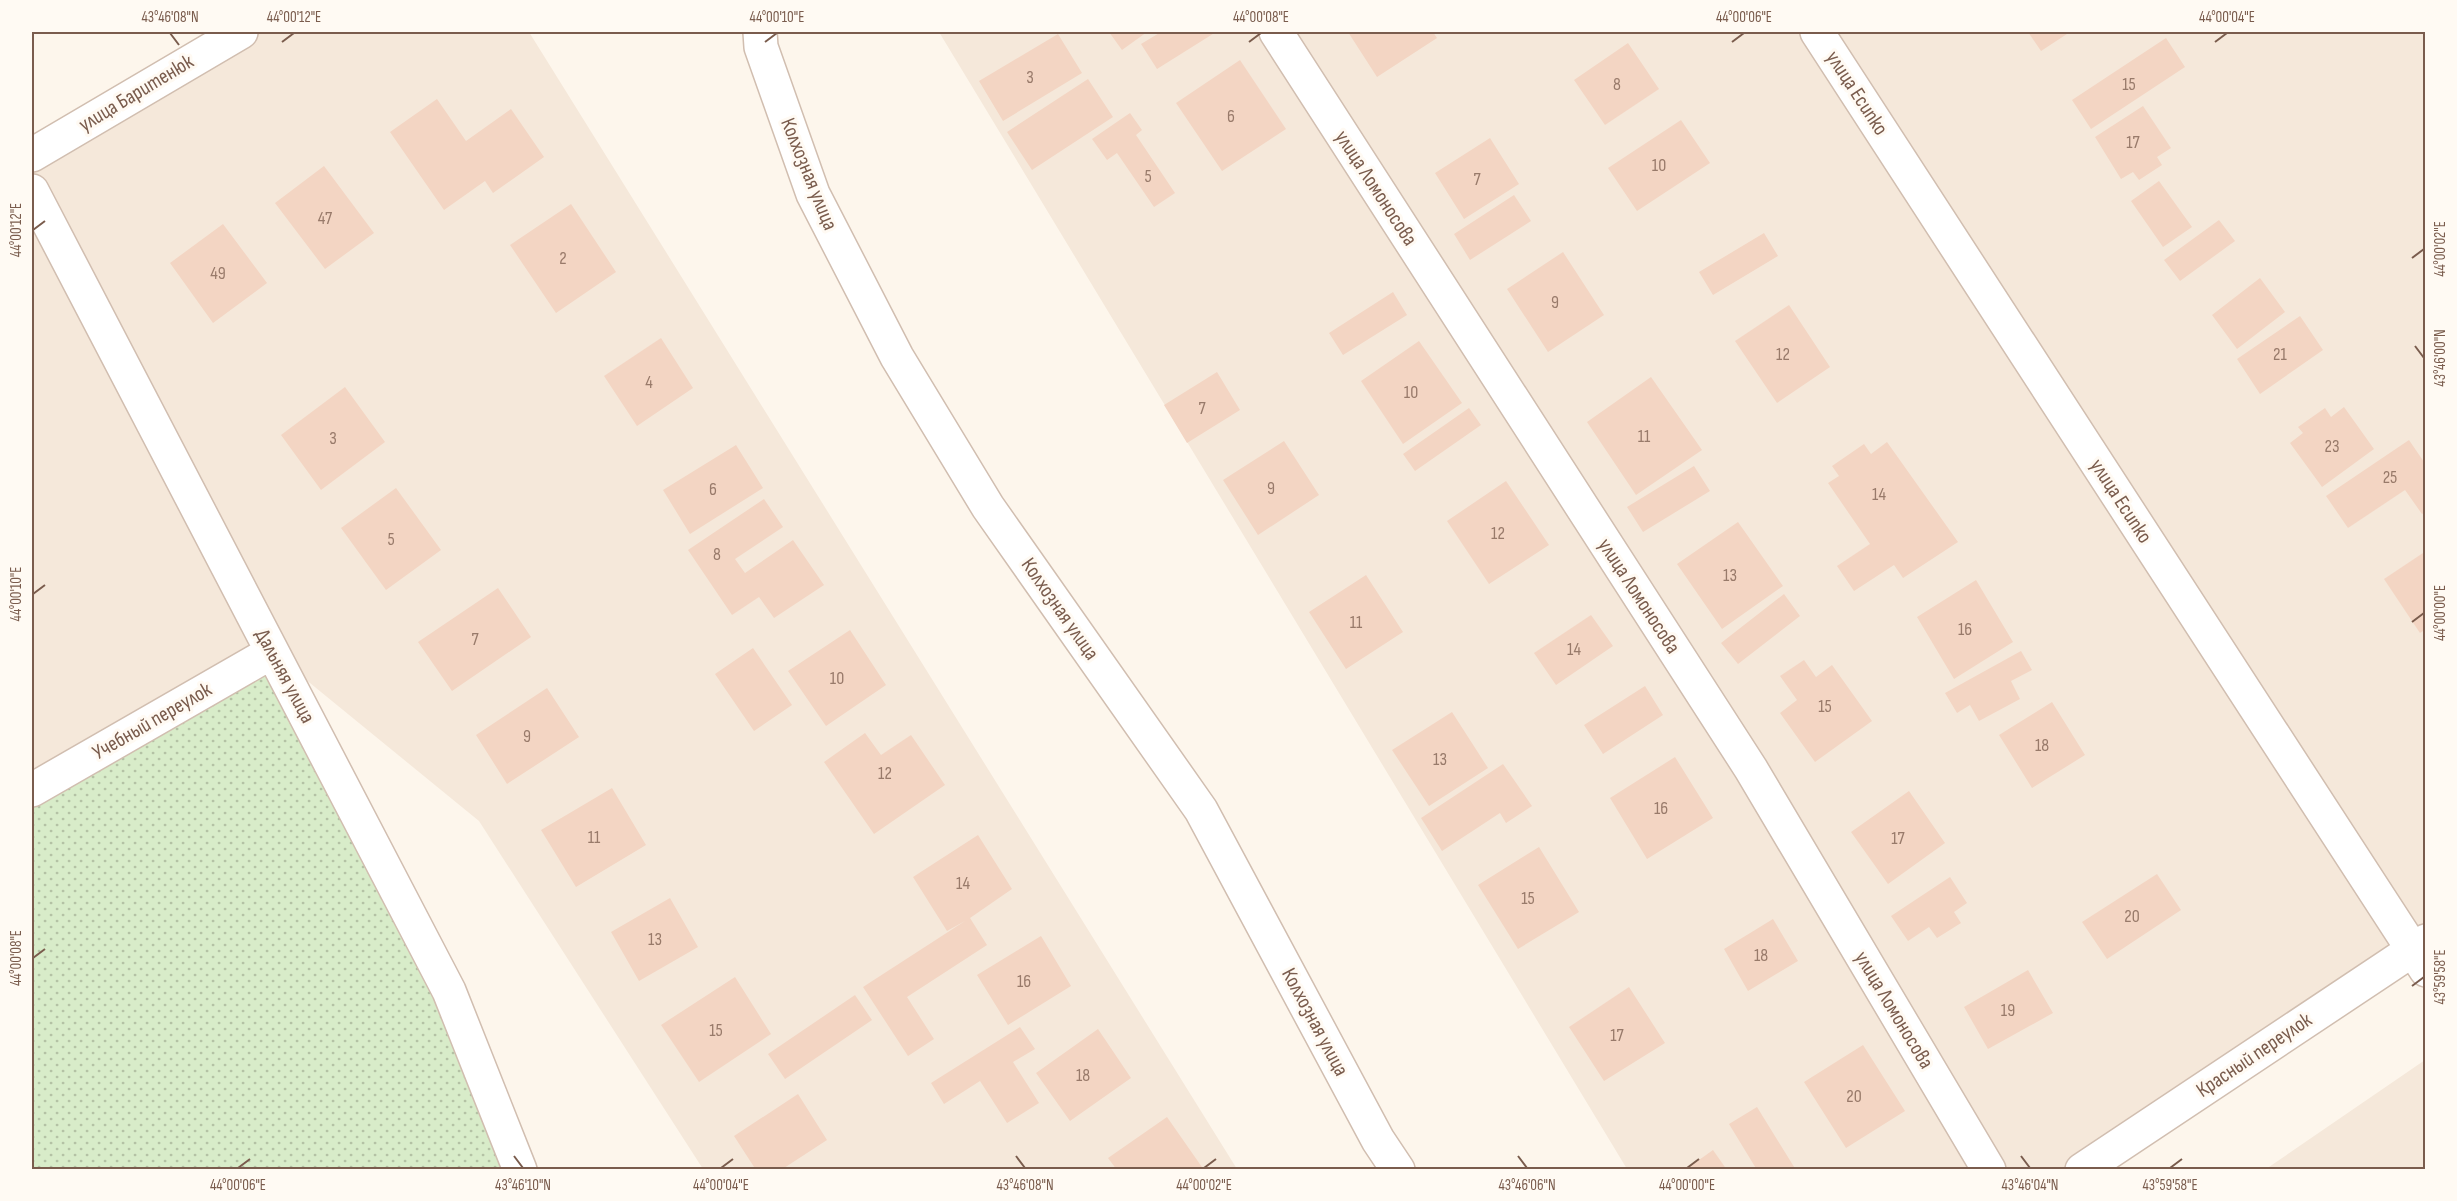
<svg xmlns="http://www.w3.org/2000/svg" width="2457" height="1201" font-family="'Sofia Sans Condensed',sans-serif">
<defs>
<pattern id="grass-dots" width="8" height="8" patternUnits="userSpaceOnUse" patternTransform="scale(1.5)"><rect width="8" height="8" fill="#d8ecc9"/><path d="M2 2h.1M6 6h.1" fill="none" stroke="#b4c2a5" stroke-width="1.8" stroke-linecap="round"/></pattern>
</defs>
<rect width="100%" height="100%" fill="#fdf6ec"/>
<path fill="#f5e8da" d="M241,32h288l708,1137h-534l-224,-348 -207,-169 -240,138v-635z
M939,32h1486v938l-13,-20 -330,219h-455z
M2425,1060v109h-159z"/>
<path fill="url(#grass-dots)" d="M272,652l248,517h-488v-379z"/>
<path fill="#f3d5c3" d="M1109,32h38l-25,18z
M1161,32h55l-59,37 -16,-25z
M1348,32h85l4,6 -60,39z
M2028,32h42l-29,19z
M1058,34l24,39 -79,48 -24,-40z
M2166,38l19,29 -94,62 -19,-29z
M1628,43l31,46 -54,36 -31,-45z
M1240,60l46,69 -64,42 -46,-68z
M1088,79l25,38 -81,53 -25,-38z
M437,99l29,42 45,-32 33,48 -51,36 -8,-12 -41,29 -54,-78z
M2143,106l28,42 -14,9 5,8 -23,15 -6,-8 -12,7 -26,-42z
M1130,113l12,17 -6,5 39,58 -21,14 -37,-54 -10,7 -15,-21z
M1681,120l29,43 -73,48 -29,-43z
M1490,138l29,46 -55,35 -29,-46z
M324,166l50,67 -49,36 -50,-66z
M2159,181l33,46 -29,20 -32,-46z
M1514,195l17,26 -61,39 -16,-26z
M571,204l45,68 -60,41 -46,-68z
M2219,220l16,21 -55,40 -16,-21z
M223,224l44,59 -54,40 -43,-60z
M1764,233l14,23 -65,39 -14,-23z
M1563,252l41,63 -56,37 -41,-63z
M2260,278l25,34 -48,37 -25,-34z
M1393,292l14,23 -64,40 -14,-22z
M1789,305l41,62 -53,36 -42,-62z
M2300,316l23,34 -63,44 -23,-35z
M661,338l32,50 -56,38 -33,-50z
M1419,341l43,62 -59,41 -42,-63z
M1217,372l23,38 -53,33 -23,-38z
M1651,377l51,73 -66,45 -49,-73z
M345,387l40,55 -64,48 -40,-55z
M2344,407l30,42 -52,38 -32,-44 13,-10 -5,-6 27,-19 6,9z
M1469,408l12,17 -66,46 -12,-17z
M2409,440l17,25v47l-4,2 -17,-24 -57,38 -22,-32z
M1284,441l35,54 -61,40 -35,-55z
M1887,442l71,100 -55,36 -9,-13 -40,26 -17,-25 33,-22 -42,-61 11,-7 -7,-10 32,-22 7,10z
M736,445l27,43 -73,46 -27,-44z
M1694,466l16,25 -67,41 -16,-25z
M1506,481l43,64 -60,39 -42,-63z
M396,488l45,62 -55,40 -45,-62z
M764,499l19,28 -48,32 10,14 48,-33 31,45 -50,33 -15,-21 -27,18 -44,-65z
M1738,522l45,64 -61,43 -45,-65z
M2426,551v27l-2,2 2,2v47l-6,4 -36,-54z
M1366,575l37,57 -57,37 -37,-57z
M1976,580l37,62 -59,37 -37,-62z
M498,588l33,49 -79,54 -34,-49z
M1784,594l16,22 -62,48 -17,-21z
M1591,615l22,31 -57,39 -22,-32z
M850,630l36,55 -60,41 -38,-55z
M753,648l39,57 -38,26 -39,-57z
M2021,651l11,19 -21,11 9,18 -41,22 -9,-16 -13,8 -12,-20z
M1804,660l12,17 16,-12 40,56 -57,41 -35,-49 17,-13 -17,-24z
M1645,686l18,29 -60,39 -19,-29z
M547,688l32,49 -72,47 -31,-49z
M2052,702l33,53 -53,33 -33,-53z
M1452,712l36,56 -59,38 -37,-56z
M865,733l16,22 30,-20 34,50 -71,49 -50,-72z
M1675,757l38,61 -66,41 -37,-61z
M1503,764l29,42 -26,17 -6,-10 -58,38 -21,-33z
M612,788l34,57 -70,42 -35,-57z
M1909,791l36,52 -57,41 -37,-52z
M978,835l34,54 -42,29 17,27 -80,52 27,42 -26,17 -45,-69 102,-66 -18,10 -34,-54z
M1539,847l40,65 -61,37 -40,-64z
M2157,874l24,36 -74,49 -25,-37z
M1950,877l17,26 -13,9 7,11 -24,15 -8,-11 -21,14 -17,-25z
M670,898l28,49 -59,34 -28,-49z
M1773,919l25,42 -50,30 -24,-42z
M1041,936l30,50 -63,39 -31,-50z
M2028,970l25,43 -65,36 -24,-42z
M735,977l36,57 -72,48 -38,-57z
M1629,987l36,56 -61,38 -35,-54z
M855,995l17,25 -87,59 -17,-25z
M1020,1027l15,22 -22,13 26,41 -32,20 -27,-42 -36,23 -13,-21z
M1098,1029l33,49 -61,43 -34,-48z
M1863,1045l42,66 -59,37 -42,-66z
M798,1094l29,46 -46,30h-25l-22,-34z
M1757,1107l39,63h-39l-28,-46z
M1167,1117l37,53h-87l-9,-12z
M1713,1150l14,20h-42z"/>
<g fill="none" stroke-linecap="round" stroke-linejoin="round">
<g stroke="#d1beb0" stroke-width="36">
<path id="street" d="M760,32l1,15 52,147 84,163 91,150 213,303 177,330 20,30
M1276,32l475,737 238,401
M1817,32l609,938
M32,155l209,-123
M32,191l417,800 71,179
M32,790l240,-138
M2082,1170l344,-229"/>
</g>
<use href="#street" stroke="#fff" stroke-width="33"/>
</g>
<path fill="none" stroke="#7a5c4d" stroke-width="2" d="M170,33l9,12M282,42l12,-9M765,42l12,-9M1249,42l12,-9M1732,42l12,-9M2215,42l12,-9M33,230l12,-9M2412,258l12,-9M2415,346l9,12M33,594l12,-9M2412,622l12,-9M33,958l12,-9M2412,986l12,-9M514,1156l9,12M1016,1156l9,12M1518,1156l9,12M2021,1156l9,12M238,1168l12,-9M721,1168l12,-9M1204,1168l12,-9M1687,1168l12,-9M2170,1168l12,-9"/>
<g text-anchor="middle" dominant-baseline="central" stroke-width="6" stroke-linejoin="round" paint-order="stroke">
<g font-size="18" fill="#987a6a">
<text x="1030" y="77">3</text>
<text x="1617" y="84">8</text>
<text x="2129" y="84">15</text>
<text x="1231" y="116">6</text>
<text x="2133" y="142">17</text>
<text x="1659" y="165">10</text>
<text x="1148" y="176">5</text>
<text x="1477" y="179">7</text>
<text x="325" y="218">47</text>
<text x="563" y="258">2</text>
<text x="218" y="273">49</text>
<text x="1555" y="302">9</text>
<text x="1783" y="354">12</text>
<text x="2280" y="354">21</text>
<text x="649" y="382">4</text>
<text x="1411" y="392">10</text>
<text x="1202" y="408">7</text>
<text x="1644" y="436">11</text>
<text x="333" y="438">3</text>
<text x="2332" y="446">23</text>
<text x="2390" y="477">25</text>
<text x="1271" y="488">9</text>
<text x="713" y="489">6</text>
<text x="1879" y="494">14</text>
<text x="1498" y="533">12</text>
<text x="391" y="539">5</text>
<text x="717" y="554">8</text>
<text x="1730" y="575">13</text>
<text x="1356" y="622">11</text>
<text x="1965" y="629">16</text>
<text x="475" y="639">7</text>
<text x="1574" y="649">14</text>
<text x="837" y="678">10</text>
<text x="1825" y="706">15</text>
<text x="527" y="736">9</text>
<text x="2042" y="745">18</text>
<text x="1440" y="759">13</text>
<text x="885" y="773">12</text>
<text x="1661" y="808">16</text>
<text x="594" y="837">11</text>
<text x="1898" y="838">17</text>
<text x="963" y="883">14</text>
<text x="1528" y="898">15</text>
<text x="2132" y="916">20</text>
<text x="655" y="939">13</text>
<text x="1761" y="955">18</text>
<text x="1024" y="981">16</text>
<text x="2008" y="1010">19</text>
<text x="716" y="1030">15</text>
<text x="1617" y="1035">17</text>
<text x="1083" y="1075">18</text>
<text x="1854" y="1096">20</text>
</g>
<g font-size="21" fill="#7a5c4d" stroke="#fffaf3">
<text transform="translate(136 93) rotate(-31)">улица Баритенюк</text>
<text transform="translate(1857 93) rotate(57)">улица Есипко</text>
<text transform="translate(809 174) rotate(68)">Колхозная улица</text>
<text transform="translate(1376 188) rotate(57)">улица Ломоносова</text>
<text transform="translate(2121 501) rotate(57)">улица Есипко</text>
<text transform="translate(1639 596) rotate(57)">улица Ломоносова</text>
<text transform="translate(1060 609) rotate(55)">Колхозная улица</text>
<text transform="translate(285 676) rotate(62)">Дальняя улица</text>
<text transform="translate(152 721) rotate(-30)">Учебный переулок</text>
<text transform="translate(1894 1010) rotate(59)">улица Ломоносова</text>
<text transform="translate(1315 1022) rotate(62)">Колхозная улица</text>
<text transform="translate(2254 1055) rotate(-34)">Красный переулок</text>
</g>
</g>
<rect width="2457" height="1201" fill="none" stroke="#fffaf3" stroke-width="66"/>
<rect x="33" y="33" width="2391" height="1135" fill="none" stroke="#7a5c4d" stroke-width="2"/>
<g font-size="15" text-anchor="middle" fill="#7a5c4d">
<text x="170" y="22">43°46'08"N</text>
<text x="294" y="22">44°00'12"E</text>
<text x="777" y="22">44°00'10"E</text>
<text x="1261" y="22">44°00'08"E</text>
<text x="1744" y="22">44°00'06"E</text>
<text x="2227" y="22">44°00'04"E</text>
<text transform="translate(16 230) rotate(-90)" y="5">44°00'12"E</text>
<text transform="translate(2440 249) rotate(-90)" y="5">44°00'02"E</text>
<text transform="translate(2440 358) rotate(-90)" y="5">43°46'00"N</text>
<text transform="translate(16 594) rotate(-90)" y="5">44°00'10"E</text>
<text transform="translate(2440 613) rotate(-90)" y="5">44°00'00"E</text>
<text transform="translate(16 958) rotate(-90)" y="5">44°00'08"E</text>
<text transform="translate(2440 977) rotate(-90)" y="5">43°59'58"E</text>
<text x="238" y="1190">44°00'06"E</text>
<text x="523" y="1190">43°46'10"N</text>
<text x="721" y="1190">44°00'04"E</text>
<text x="1025" y="1190">43°46'08"N</text>
<text x="1204" y="1190">44°00'02"E</text>
<text x="1527" y="1190">43°46'06"N</text>
<text x="1687" y="1190">44°00'00"E</text>
<text x="2030" y="1190">43°46'04"N</text>
<text x="2170" y="1190">43°59'58"E</text>
</g>
</svg>
